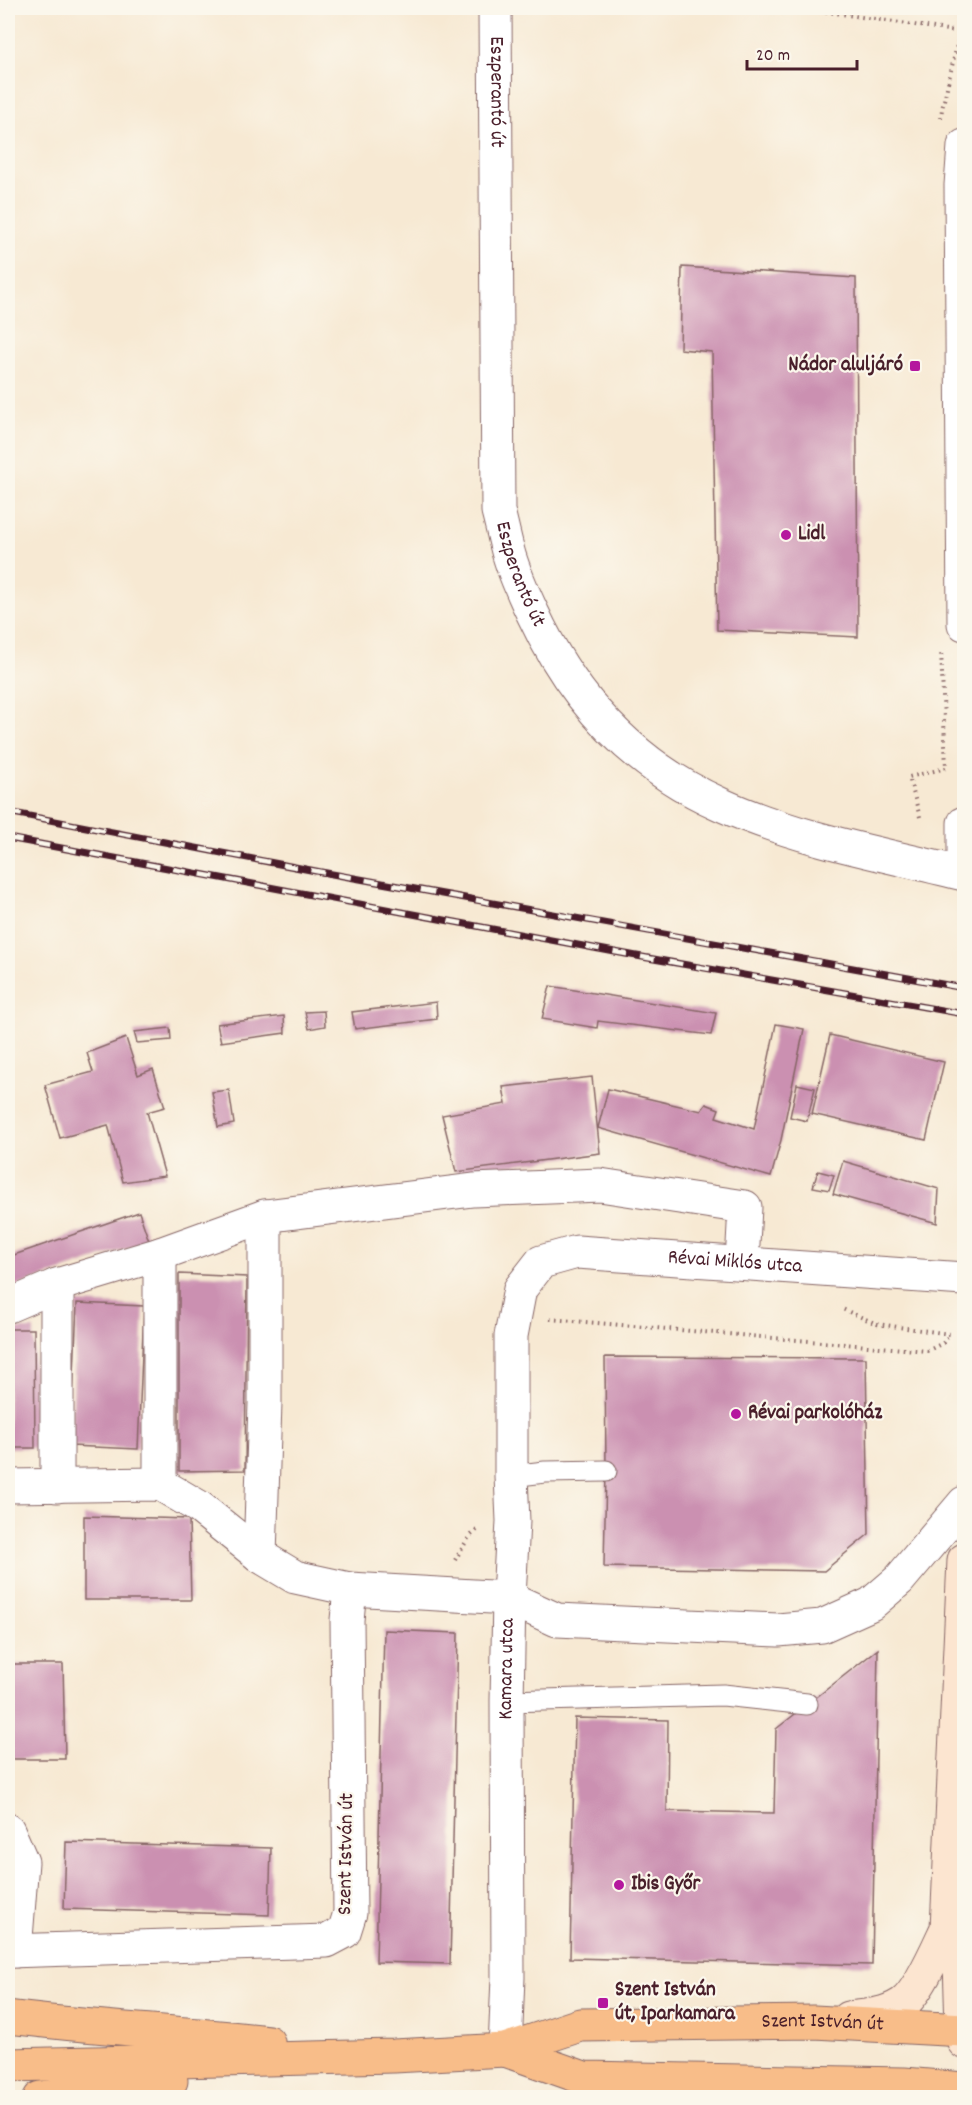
<svg xmlns="http://www.w3.org/2000/svg" width="972" height="2105" font-family="Dekko,sans-serif">
<rect width="100%" height="100%" fill="#fbf7ec"/>
<filter id="ink" filterUnits="userSpaceOnUse"><feTurbulence type="fractalNoise" baseFrequency=".0167" numOctaves="2"/><feDisplacementMap in="SourceGraphic" scale="12" xChannelSelector="R" yChannelSelector="G"/><feConvolveMatrix kernelMatrix="1 2 1 2 8 2 1 2 1" color-interpolation-filters="sRGB"/></filter>
<filter id="wash" filterUnits="userSpaceOnUse"><feTurbulence type="fractalNoise" baseFrequency=".008" numOctaves="4" result="noise"/><feDisplacementMap in="SourceGraphic" scale="24" xChannelSelector="R" yChannelSelector="G"/><feGaussianBlur stdDeviation="1.35" result="paint"/><feColorMatrix in="noise" values="0 0 0 0 0 0 0 0 0 0 0 0 0 0 0 0 0 1.4 0 .05"/><feComposite in="paint" operator="in"/></filter>
<g filter="url(#wash)">
<rect width="100%" height="100%" fill="#f7e9d3"/>
<g id="blocks">
<path fill="#cb90b1" d="M682,267l174,11 2,359 -141,-7 -5,-278 -32,-3z
M550,986l166,27 -5,22 -113,-14 -1,7 -55,-9z
M436,1002l1,17 -82,10 -3,-17z
M324,1011l1,15 -16,3 -4,-17z
M284,1016l1,17 -64,9 -4,-18z
M776,1024l28,5 -23,111 -10,37 -173,-49 10,-39 93,22 5,-7 13,5 -3,8 38,12z
M170,1028l1,12 -34,3 -3,-11z
M830,1035l114,27 -18,78 -114,-26z
M126,1038l12,37 15,-6 12,38 -18,5 18,64 -42,6 -15,-57 -48,13 -15,-53 48,-13 -6,-19z
M592,1077l8,76 -144,19 -14,-57 64,-11 -3,-17z
M797,1084l18,4 -8,33 -17,-4z
M229,1090l5,34 -16,3 -6,-35z
M843,1161l96,28 -2,34 -104,-29z
M818,1171l16,4 -5,15 -16,-3z
M139,1212l10,29 -141,48v-32z
M179,1274l68,3 -2,193 -66,1z
M77,1303l67,3 -6,143 -67,-3z
M8,1329h26l1,119h-27z
M605,1357l261,1 3,176 -45,37 -220,-4 2,-96z
M84,1516l105,3 2,81h-107z
M384,1630l74,3 -8,331 -74,-2z
M878,1649l-6,316 -302,-7 5,-240 93,2 -1,91 107,2 2,-84z
M8,1664h55l2,95h-57z
M66,1842l205,6 -2,67 -205,-6z"/>
</g>
</g>
<g filter="url(#ink)">
<use href="#blocks" fill-opacity="0" stroke="#876666" stroke-width="1.5"/>
<g fill="none" stroke-linecap="round" stroke-linejoin="round">
<g stroke="#876666" stroke-width="23">
<path id="lane" d="M511,1476l34,-4 61,-1
M507,1701l216,-6 84,9"/>
</g>
<g stroke="#876666" stroke-width="35">
<g id="street">
<path id="s1" d="M495,8l3,503c4,15 7,30 11,44 6,20 15,40 24,59 40,86 100,151 187,190 77,35 163,50 244,70"/>
<path d="M964,146l-3,39 3,439"/>
<path d="M964,823v38"/>
<path d="M57,1285v201"/>
<path d="M8,1306l49,-21 103,-31 105,-38 208,-26 127,-5 145,22 -3,56"/>
<path d="M160,1484v-230"/>
<path d="M8,1486l152,-2 39,23 61,49 35,21 55,12 159,9 48,22 221,10 44,-4 49,-22 28,-24 65,-77"/>
<path d="M260,1556l5,-153v-187"/>
<path d="M8,1830l14,32 -7,89"/>
<path d="M8,1951l319,-10 17,-9 6,-19 -3,-293 3,-31"/>
<path id="s2" d="M505,2050l3,-73 -1,-276 2,-103 4,-77 -2,-45v-140l9,-47 21,-27 36,-10 387,27"/>
</g>
</g>
<g stroke="#876666" stroke-width="35">
<path id="secondary" d="M964,1560l-17,368 13,32 2,70 2,12
M848,2018c19,-2 37,-3 54,-14 16,-10 36,-57 45,-76"/>
</g>
<g stroke="#876666" stroke-width="35">
<g id="primary">
<path d="M8,2017c86,11 174,15 260,25"/>
<path d="M505,2050l79,28 320,6 60,5"/>
<path id="s3" d="M8,2065l386,-9 111,-6 75,-25 234,-3 150,8"/>
<path d="M40,2098l131,-17"/>
</g>
</g>
<path stroke="#876666" stroke-width="4" stroke-dasharray="1.5 4.5" stroke-linecap="butt" d="M802,8l158,24
M941,118l1,-9 18,-77 4,-24
M920,817l-11,-40 37,-9 -5,-118
M550,1319l377,32 16,-8 7,-9 -73,-10 -37,-16
M455,1560l14,-23 8,-7"/>
<use href="#lane" stroke="#fff" stroke-width="21"/>
<use href="#street" stroke="#fff" stroke-width="33"/>
<use href="#secondary" stroke="#fce5d0" stroke-width="33"/>
<use href="#primary" stroke="#f8bd89" stroke-width="33"/>
<g stroke="#4a1f2b" stroke-width="7">
<path id="rail" d="M8,812l313,60 643,116
M8,838l623,117 333,59"/>
</g>
<use href="#rail" stroke="#fbf7ec" stroke-width="4.5" stroke-dasharray="14" stroke-linecap="butt"/>
</g>
</g>
<g fill="#b5179e" stroke="#fbf7ec" stroke-width="2">
<rect x="909" y="360" width="12" height="12" rx="3"/>
<circle cx="786" cy="535" r="6"/>
<circle cx="736" cy="1414" r="6"/>
<circle cx="619" cy="1885" r="6"/>
<rect x="597" y="1997" width="12" height="12" rx="3"/>
</g>
<g text-anchor="middle" dominant-baseline="central" stroke-width="4.5" stroke-linejoin="round" paint-order="stroke">
<g font-size="21" fill="#4a1f2b" stroke="#fbf7ec">
<text stroke="none"><textPath href="#s1" startOffset="84">Eszperantó út</textPath></text>
<text stroke="none"><textPath href="#s1" startOffset="570">Eszperantó út</textPath></text>
<text stroke="none"><textPath href="#s2" startOffset="992">Révai Miklós utca</textPath></text>
<text stroke="none"><textPath href="#s2" startOffset="381">Kamara utca</textPath></text>
<text transform="translate(347 1854) rotate(-89)">Szent István út</text>
<text stroke="none"><textPath href="#s3" startOffset="819">Szent István út</textPath></text>
</g>
<g font-size="21" font-weight="bold" fill="#4a1f2b" stroke="#fbf7ec" text-anchor="start">
<text x="903" y="366" text-anchor="end">Nádor aluljáró</text>
<text x="798" y="535">Lidl</text>
<text x="748" y="1414">Révai parkolóház</text>
<text x="631" y="1885">Ibis Győr</text>
<text x="615" y="1991">Szent István<tspan x="615" dy="24">út, Iparkamara</tspan></text>
</g>
</g>
<rect width="972" height="2105" fill="none" stroke="#fbf7ec" stroke-width="30"/>
<path d="M747 60v9h110v-9" fill="none" stroke="#4a1f2b" stroke-width="3"/>
<text x="756" y="60" font-size="18" fill="#4a1f2b" stroke="#fbf7ec" stroke-width="4.5" paint-order="stroke">20 m</text>
</svg>
